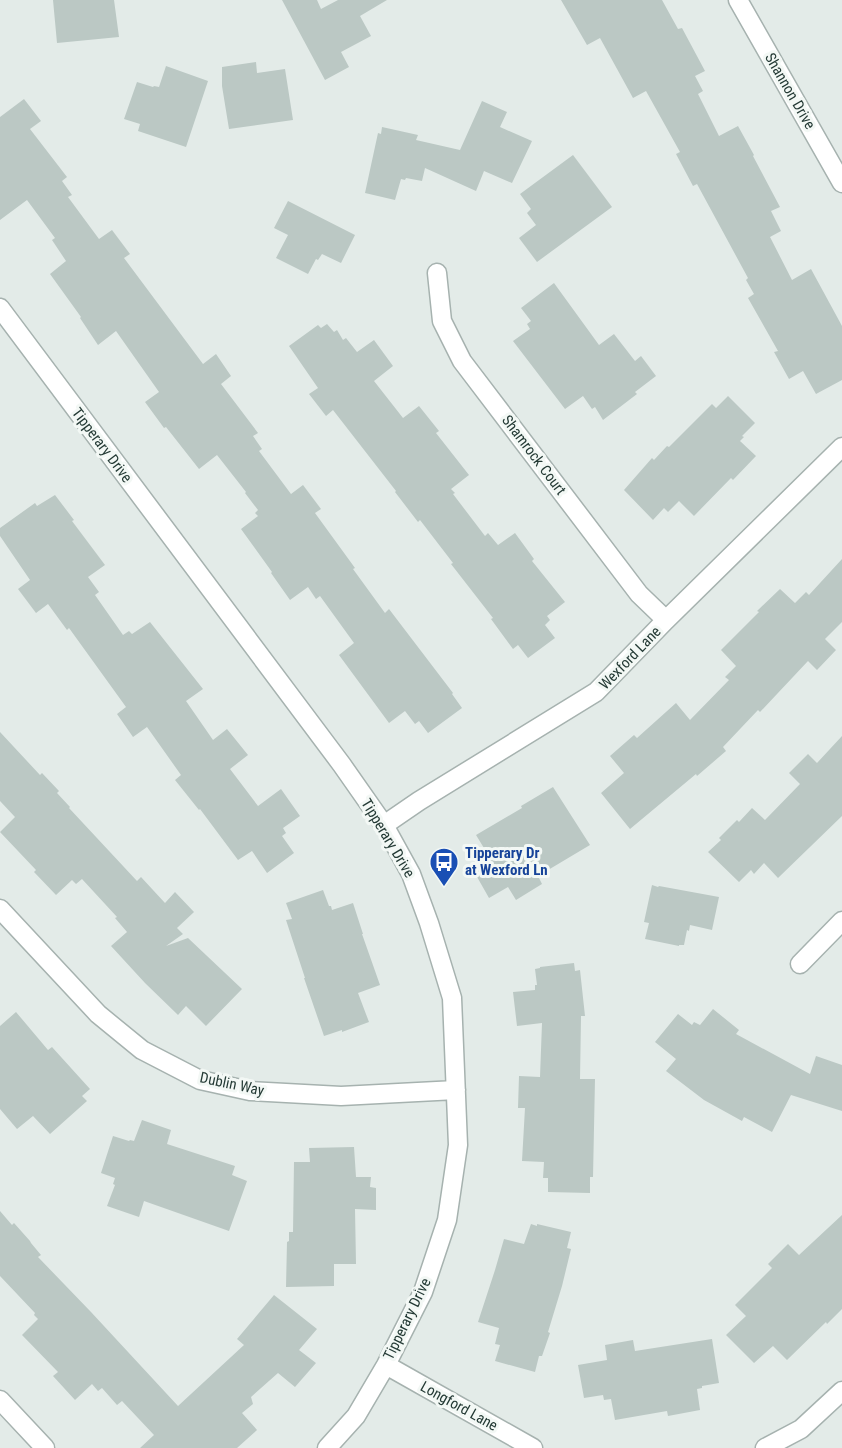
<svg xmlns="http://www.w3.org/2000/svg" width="842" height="1448" font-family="'Roboto Condensed',sans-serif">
<rect width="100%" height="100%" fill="#e3ebe8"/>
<path fill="#bbc8c4" d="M53,0h61l5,37 -62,6z
M282,0h35l4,9 17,-9h49l-27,16 11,20 -30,16 8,15 -24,13z
M561,0h101l16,29 4,-1 23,43 -10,5 8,15 -5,3 21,42 19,-10 16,29 -1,1 27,51 -9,4 10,20 -11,6 22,43 19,-11 31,57v54l-26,14 -13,-23 -14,8 -15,-27 4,-1 -30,-53 6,-4 -8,-14 2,-2 -51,-94 -4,2 -17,-32 4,-2 -34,-61 -13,7 -33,-60 -13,7z
M256,62l1,11 28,-4 8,51 -64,9 -7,-43v-19z
M166,66l42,15 -22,66 -48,-16 2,-7 -16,-5 13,-37 16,5 1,-1 5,1z
M24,99l17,22 -11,8 37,48 -5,4 10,14 -4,2 31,42 13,-9 18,24 -6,4 79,106 13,-10 15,22 -10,8 37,49 -5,3 9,13 -3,2 32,43 12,-9 18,24 -6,4 40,55 -2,1 32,44 4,-4 64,84 -1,1 10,14 -34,25 -9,-12 -4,3 -10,-13 -16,12 -50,-68 15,-12 -34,-47 -4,3 -8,-12 -18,13 -19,-27 1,-1 -31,-43 17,-13 -3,-3 3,-3 -13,-17 1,-1 -29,-37 -18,14 -33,-42 -2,1 -19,-26 14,-10 -43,-61 -18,14 -18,-27 1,-1 -31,-43 16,-13 -14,-21 3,-2 -28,-38 -27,20v-103z
M482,101l25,11 -7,15 32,14 -20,42 -28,-12 -8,20 -51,-23 -3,13 -16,-3 -1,2 -4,-1 -6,21 -30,-7 13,-60 3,1 1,-7 36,8 -2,5 44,10z
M573,155l39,52 -75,55 -18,-24 17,-13 -9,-12 4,-4 -11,-15z
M288,201l67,34 -14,28 -19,-9 -4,6 -2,-1 -8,15 -32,-16 12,-23 -14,-7z
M554,283l45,62 15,-11 21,27 6,-5 15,20 -21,16 2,2 -34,26 -8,-13 -3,2 -9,-13 -18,13 -52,-68 17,-12 -3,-5 4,-3 -10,-13z
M327,324l7,8 3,-2 6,10 3,-2 11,14 17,-12 19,26 -19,15 29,37 16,-12 20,25 -3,2 33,42 -18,14 4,4 -2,1 32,42 3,-3 10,12 17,-12 19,26 -2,2 33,41 -18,14 3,4 -5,5 10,13 -27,20 -10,-13 -5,4 -22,-30 2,-1 -42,-54 2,-1 -33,-43 -2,2 -23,-30 1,-1 -63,-81 -7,6 -17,-22 9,-6 -29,-42 29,-21 3,3z
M728,396l27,27 -13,13 2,1 -4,4 16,15 -23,24 -2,-2 -37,38 -15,-15 -11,11 -4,-4 -11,12 -29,-30 28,-32 2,2 13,-14 2,1 43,-43 4,4z
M55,495l19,25 -2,1 33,44 -17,12 11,15 -4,3 28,40 6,-4 3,3 18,-12 53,67 -17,12 27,39 14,-11 21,26 -18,14 28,37 23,-17 19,27 -17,12 3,5 -4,3 12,17 -27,20 -15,-22 -14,9 -38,-51 -1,1 -24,-30 6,-5 -34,-48 -14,10 -16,-23 9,-7 -57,-79 -2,2 -19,-26 -12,9 -18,-24 12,-9 -30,-44v-8l35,-25 2,3z
M842,559v63l-17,17 11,11 -19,20 -9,-9 -48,51 -2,-2 -35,37 3,4 -29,25 -1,-2 -66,55 -29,-36 23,-20 -14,-17 24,-21 3,3 39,-35 14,17 39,-40 -4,-3 11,-11 -15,-16 38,-38 -2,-1 23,-22 15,14 11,-11 3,3z
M0,732l40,43 2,-2 17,18 -2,2 13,14 -1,1 68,73 4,-4 24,26 10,-11 19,20 -17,16 6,6 -17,12 22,-8 54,51 -36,37 -20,-20 -8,9 -33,-32 -34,-37 16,-14 -12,-14 2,-1 -35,-38 -6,5 -4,-4 -16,15 -22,-23 2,-2 -36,-38 15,-15 -15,-16z
M842,736v80l-64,62 -14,-15 -10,11 -3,-4 -12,12 -31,-30 13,-12 -2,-2 18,-18 2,2 13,-14 13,12 35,-36 -11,-11 19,-19 9,9z
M553,787l37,58 -52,31 4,8 -26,16 -8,-13 -19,11 -17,-30 11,-7 -2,-4 6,-4 -11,-18 46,-27 -1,-2z
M652,885l6,2 1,-1 60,11 -7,33 -22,-5 -1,6 -2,-1 -3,15h-5v1l-34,-7 4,-16 -5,-1z
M323,890l6,16h2l1,4 21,-7 10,31h-1l18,51 -22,8 11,29 -27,10v-2l-18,6 -20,-58h1l-19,-58 6,-1 -6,-16z
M574,963l1,8 5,-1 5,46h-4l-1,63h15l-2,98h-3v16l-42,-1v-14h-5l1,-16 -22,-1 3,-53h-7l1,-32 21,1 2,-54 -25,3 -4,-34 22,-2v-5h2l-2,-16 5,-1v-1z
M713,1009l26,21 -3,4 74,40 6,-18 26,9v46l-51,-16 -19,37 -28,-15 -2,4 -38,-21 -38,-29 10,-12 -21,-17 23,-28 14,11 2,-3 6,3z
M16,1012l32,38 4,-3 38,42 -8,7 5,5 -37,33 -17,-18 -16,13 -17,-20v-83z
M142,1120l29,10 -4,14 68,22 -3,9 15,6 -18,50 -85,-30 -5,16 -32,-11 8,-21 -2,-1 2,-6 -14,-5 12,-37 16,5 1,-1 4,1z
M354,1147l2,30h15l-1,10 6,1v22l-21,-1 1,55h-22v22l-48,1 1,-45 2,-1v-9h4l1,-70h16l-1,-14z
M0,1211l12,14 2,-2 16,18 1,2 10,12 -3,2 53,55 87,94 66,-61 -7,-6 37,-44 43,34 -18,21 17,13 -21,24 -17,-14 -27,24 2,7 -11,9 15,17 -20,18h-97l14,-13 -32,-34 -5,4 -15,-17 -4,3 -6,-7 -17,16 -22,-24 5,-4 -36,-37 16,-16 -4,-4 1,-2 -35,-37z
M842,1215v94l-15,15 -1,-2 -39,38 -14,-14 -19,17 -28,-28 20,-19 -11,-11 37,-37 -4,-4 20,-20 11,11z
M531,1224l6,2v-2l34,8 -4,16 4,1 -9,37 -14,46 2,1 -8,23h-3l-4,16 -40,-11 5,-16 -5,-1 4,-16 -21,-6 17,-52 9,-31 20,5z
M712,1339l7,44 -17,3v2l-5,1 3,21 -32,6 -1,-5 -52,9 -4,-21 -7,1 -1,-5 -19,3 -6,-33 29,-5 -2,-15 28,-5 2,11z"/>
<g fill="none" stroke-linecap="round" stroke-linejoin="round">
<g stroke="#a6b2af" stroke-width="21">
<path id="minor" d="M738,0l104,183
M437,273l5,48 20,40 177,233 27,26
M0,308l342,457 42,60 27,49 18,49 23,75 6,147 -11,75 -24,72 -37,73 -30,51 -29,32
M384,825l35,-24 177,-109 70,-72 176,-173
M0,909l98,105 44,36 58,30 50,11 91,5 115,-6
M800,964l42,-43
M386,1365l147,83
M0,1400l45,48
M765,1448l36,-19 41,-38"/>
</g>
<use href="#minor" stroke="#fff" stroke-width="18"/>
</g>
<defs>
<g id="bus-pin" transform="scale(1.5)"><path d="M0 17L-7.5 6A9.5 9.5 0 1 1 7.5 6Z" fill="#1a4fb4" stroke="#f3f8f5"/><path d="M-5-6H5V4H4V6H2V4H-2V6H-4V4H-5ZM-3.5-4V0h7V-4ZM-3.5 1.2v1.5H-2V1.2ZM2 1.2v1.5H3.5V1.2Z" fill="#fff"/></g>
</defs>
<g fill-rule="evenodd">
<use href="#bus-pin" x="444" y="862"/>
</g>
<g text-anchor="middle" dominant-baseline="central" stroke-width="6" stroke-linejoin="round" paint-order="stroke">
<g font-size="15" fill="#243a35" stroke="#f3f8f5">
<text transform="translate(790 91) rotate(60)">Shannon Drive</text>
<text transform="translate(102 445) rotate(53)">Tipperary Drive</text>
<text transform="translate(534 455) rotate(53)">Shamrock Court</text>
<text transform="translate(630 658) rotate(-46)">Wexford Lane</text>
<text transform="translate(388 838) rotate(59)">Tipperary Drive</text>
<text transform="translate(232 1084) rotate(12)">Dublin Way</text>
<text transform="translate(407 1319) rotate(-64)">Tipperary Drive</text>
<text transform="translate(459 1406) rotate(29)">Longford Lane</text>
</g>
<g font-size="15" font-weight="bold" fill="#164399" stroke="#f3f8f5" text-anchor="start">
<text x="465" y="853">Tipperary Dr<tspan x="465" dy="17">at Wexford Ln</tspan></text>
</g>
</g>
</svg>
